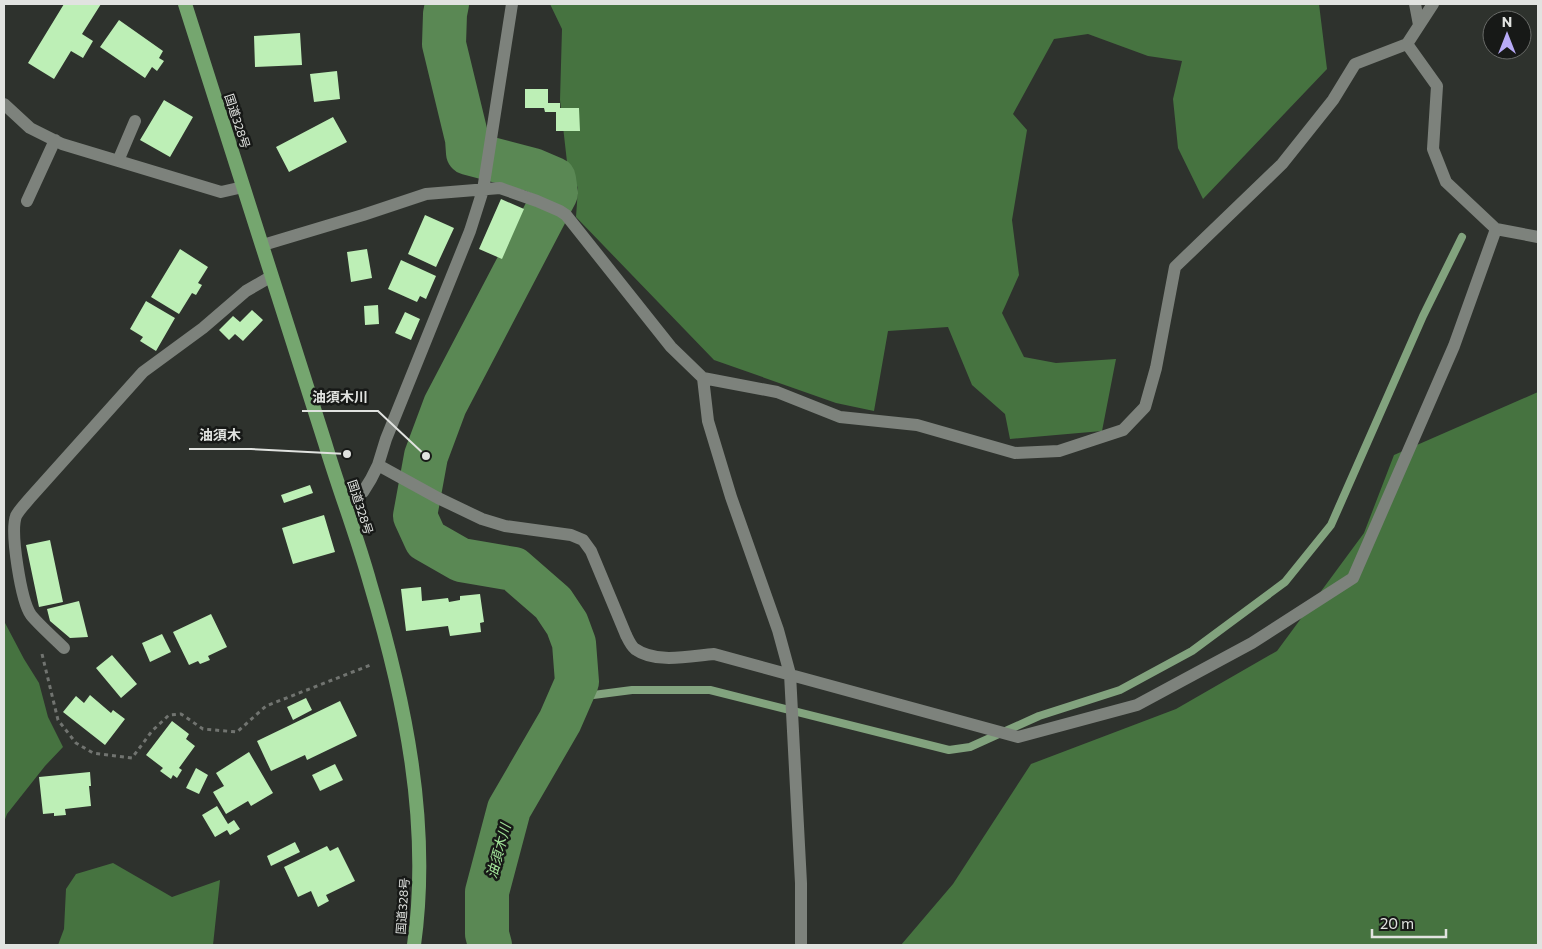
<svg xmlns="http://www.w3.org/2000/svg" width="1542" height="949" font-family="Commissioner,'Noto Sans JP',sans-serif">
<rect width="100%" height="100%" fill="#2e322d"/>
<path fill="#467340" d="M550,4h769l8,65 -124,130 -25,-51 -5,-49 9,-38 -34,-5 -60,-22 -34,5 -41,75 14,16 -15,90 7,55 -17,38 22,44 32,6 60,-4 -14,72 -92,8 -5,-25 -33,-29 -24,-58 -60,4 -14,80 -38,-8 -122,-43 -138,-143 2,-29 -11,-26 -7,-62 2,-71z
M1538,392v553h-637l52,-61 78,-120 145,-55 101,-58 87,-118 30,-78z
M4,621l20,38 15,24 9,34 15,30 -18,19 -38,48 -3,8z
M113,863l59,34 48,-17 -7,65h-155l6,-16 2,-40 10,-15z"/>
<g fill="none" stroke-linecap="round" stroke-linejoin="round">
<path stroke="#82a37e" stroke-width="8" d="M570,698l62,-8h78l239,60 21,-3 69,-31 81,-26 72,-39 93,-69 46,-57 92,-209 39,-79"/>
<path stroke="#5a8854" stroke-width="44" d="M447,4l-2,10 -1,30 23,95 1,14 65,17 21,9 2,14 -111,212 -19,51 -11,60 11,24 35,20 53,9 39,34 14,21 7,19 3,39 -17,39 -51,88 -22,83v42l3,11"/>
</g>
<path fill="#bdefb6" d="M64,4h37l-19,30 11,7 -10,17 -12,-7 -17,28 -26,-16z
M119,20l44,31 -4,7 5,3 -7,10 -5,-4 -7,11 -45,-31z
M300,33l2,32 -47,2 -1,-31z
M337,71l3,28 -26,3 -4,-28z
M525,89h23v14h12v5h19l1,23h-24v-19h-11l-1,-4h-19z
M164,100l29,17 -23,40 -30,-17z
M333,117l14,25 -58,30 -13,-25z
M501,199l23,10 -22,50 -23,-10z
M425,215l29,13 -18,39 -28,-13z
M180,249l28,18 -10,16 4,2 -6,10 -4,-2 -13,21 -28,-17z
M367,249l5,29 -21,4 -4,-30z
M401,260l35,16 -10,23 -6,-3 -3,6 -29,-13z
M146,301l29,17 -19,33 -16,-10 3,-4 -13,-8z
M378,305l1,19 -14,1 -1,-19z
M252,310l11,10 -20,21 -8,-7 -6,6 -10,-10 14,-14 7,6z
M405,312l15,7 -9,21 -16,-7z
M310,485l3,8 -29,10 -3,-8z
M324,515l11,37 -42,12 -11,-36z
M50,540l13,62 -24,5 -13,-62z
M421,587l1,14 26,-3 1,4 11,-2v-4l20,-2 4,28 -4,1 1,9 -31,4 -2,-10 -42,5 -5,-42z
M79,601l9,36 -18,1 -20,-17 -3,-12z
M211,614l16,33 -19,9 2,4 -10,4 -2,-3 -9,4 -16,-33z
M162,634l9,18 -21,10 -8,-19z
M112,655l25,29 -16,14 -25,-30z
M90,695l21,18 2,-3 12,9 -20,26 -42,-33 13,-16 8,7z
M306,698l6,12 -19,10 -6,-13z
M340,701l17,35 -50,24 -2,-5 -34,16 -14,-30z
M172,721l17,13 -3,5 9,7 -16,22 3,2 -5,8 -4,-3 -2,4 -11,-8 3,-3 -17,-13z
M249,752l24,41 -22,13 -3,-5 -22,13 -13,-22 11,-6 -8,-13z
M335,764l8,16 -23,11 -8,-16z
M196,768l12,7 -9,19 -13,-6z
M90,772l1,14h-2l2,20 -26,3 1,6 -12,1v-3l-11,1 -4,-37z
M217,806l11,18 6,-4 6,9 -10,6 -3,-5 -12,7 -13,-22z
M295,842l5,10 -29,14 -4,-10z
M327,846l3,5 8,-4 17,34 -29,14 3,6 -11,6 -7,-16 -13,6 -14,-30z"/>
<g fill="none" stroke-linecap="round" stroke-linejoin="round">
<path stroke="#717470" stroke-width="3" stroke-dasharray="4 4" stroke-linecap="butt" d="M42,654l16,66 18,23 17,10 39,5 20,-27 17,-16 12,-1 22,15 34,3 29,-26 107,-42"/>
<path stroke="#7d827c" stroke-width="12" d="M1415,4l4,21
M4,104l26,24 32,16 159,48 22,-5
M118,161l17,-40
M27,201l28,-61
M1496,229l42,8
M263,245l100,-30 63,-21 74,-6 37,13 23,10 6,4 105,132 32,31 74,14 63,25 77,8 98,28 44,-2 64,-21 22,-23 11,-39 19,-101 107,-103 51,-64 22,-36 52,-20 26,-40
M703,378l5,43 23,76 47,133 12,44 11,209v62
M378,465l60,33 44,21 23,7 66,9 12,5 8,11 35,84c2,4 5,11 9,14 21,15 55,7 79,5l304,83 119,-32 115,-62 101,-65 101,-232 42,-117 -50,-47 -13,-33 4,-63 -30,-42
M345,506l18,-14 8,-13 7,-14 8,-26 84,-208 13,-41 29,-186
M64,648c-10,-10 -25,-23 -33,-33 -10,-14 -21,-83 -15,-99 3,-6 10,-13 14,-18l113,-126 60,-44 43,-37 26,-15"/>
<path stroke="#75a66f" stroke-width="14" d="M185,4c46,146 94,292 140,439 14,47 32,93 45,140 35,117 61,240 44,362"/>
</g>
<g text-anchor="middle" dominant-baseline="central" stroke-width="5" stroke-linejoin="round" paint-order="stroke">
<g font-size="12" fill="#e1e3e0" stroke="#171917">
<text transform="translate(238 121) rotate(72)">国道328号</text>
<text transform="translate(361 507) rotate(72)">国道328号</text>
<text transform="translate(402 906) rotate(-86)">国道328号</text>
</g>
<g font-size="14" font-style="italic" fill="#a2e499" stroke="#171917">
<text transform="translate(498 851) rotate(-75)">油須木川</text>
</g>
</g>
<path fill="none" stroke="#e1e3e0" stroke-width="2" d="M426 456L378 411H302M347 454L251 449H189"/>
<g fill="#e1e3e0" stroke="#171917" stroke-width="2">
<circle cx="426" cy="456" r="5"/>
<circle cx="347" cy="454" r="5"/>
</g>
<g font-size="14" text-anchor="middle" font-weight="bold" fill="#e1e3e0" stroke="#171917" stroke-width="5" stroke-linejoin="round" paint-order="stroke">
<text x="340" y="402">油須木川</text>
<text x="220" y="440">油須木</text>
</g>
<rect width="1542" height="949" fill="none" stroke="#e1e3e0" stroke-width="10"/>
<g transform="translate(1507 35)"><circle r="24" fill="#171917" stroke="#686a67"/>
<path d="M0-4L9 19L0 12L-9 19Z" fill="#b8abf7"/>
<text y="-8" font-size="14" font-weight="bold" text-anchor="middle" fill="#e1e3e0">N</text>
</g>
<path d="M1372 929v8h74v-8" fill="none" stroke="#e1e3e0" stroke-width="2.5"/>
<text x="1380" y="929" font-size="15" fill="#e1e3e0" stroke="#171917" stroke-width="4" paint-order="stroke">20 m</text>
</svg>
